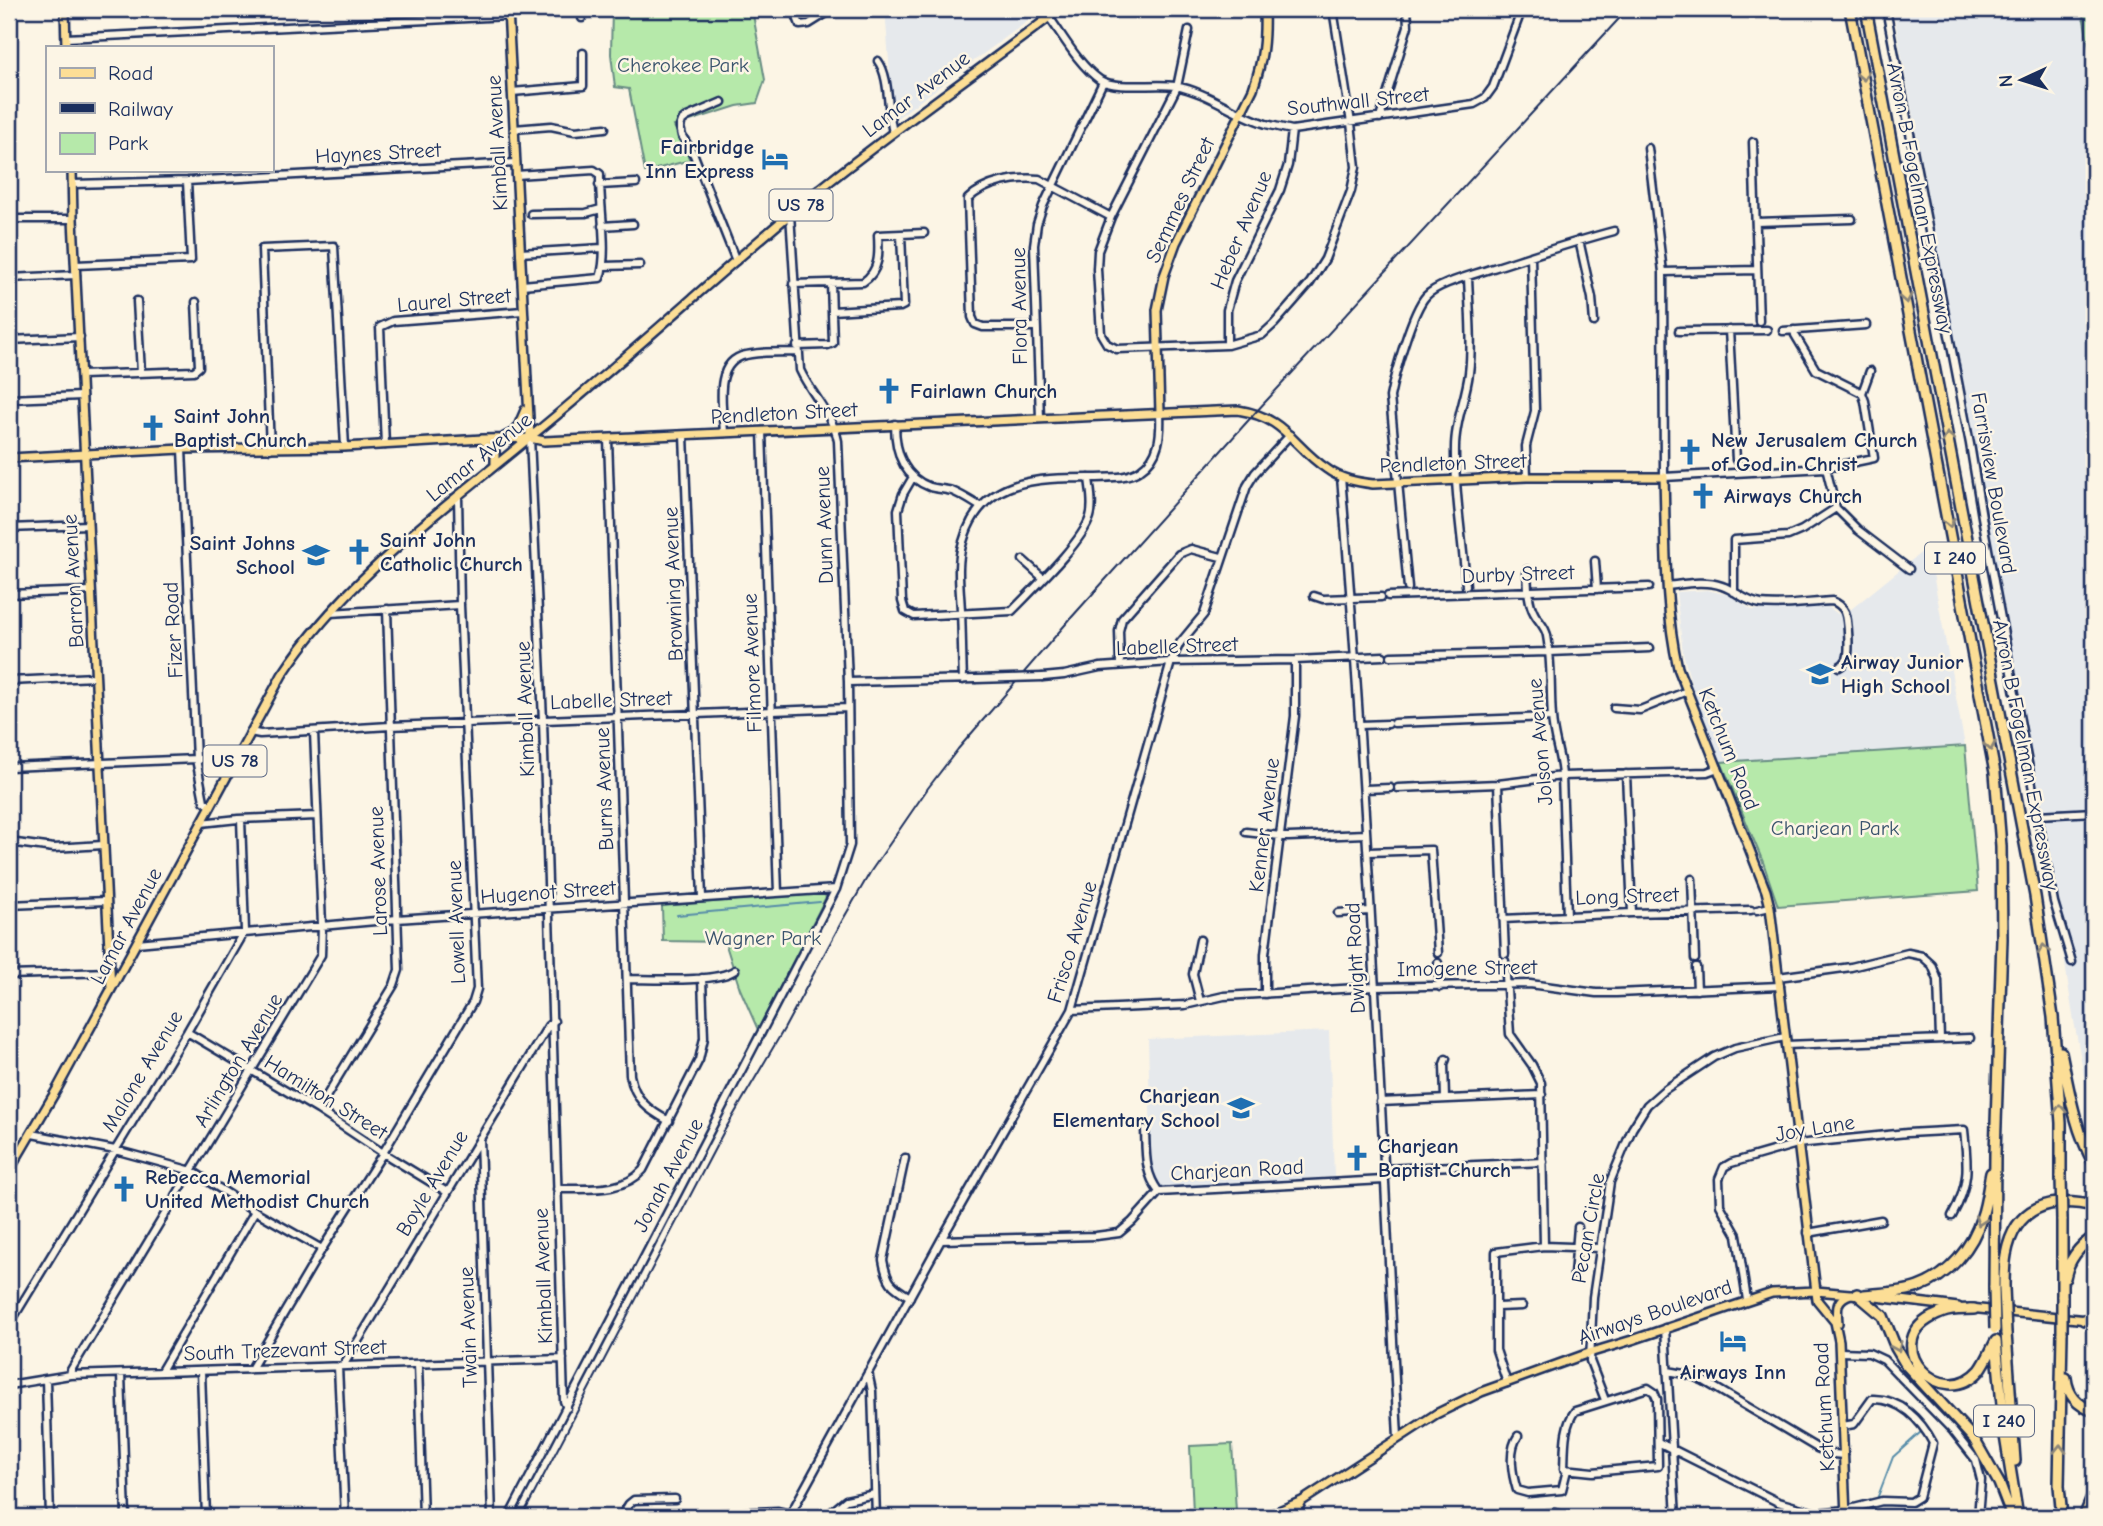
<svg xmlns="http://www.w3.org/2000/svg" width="2103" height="1526" font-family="'Comic Neue',sans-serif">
<rect width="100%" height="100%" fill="#fcf5e5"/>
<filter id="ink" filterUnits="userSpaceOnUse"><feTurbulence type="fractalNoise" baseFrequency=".0143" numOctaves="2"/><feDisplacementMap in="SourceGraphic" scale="14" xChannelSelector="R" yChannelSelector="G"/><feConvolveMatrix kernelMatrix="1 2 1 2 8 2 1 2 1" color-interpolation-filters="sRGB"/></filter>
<g filter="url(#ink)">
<path fill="#e6e9ec" d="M885,9h159l-147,109 -4,-5z
M1893,9h189l12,67v1038l-8,-27 -14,-77 -19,-127 -34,-194z
M1928,547l37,199 -244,16 -27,-68 -11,-41 -7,-61 31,-2 22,5 23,15 76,-3 10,7 12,-4z
M1329,1031l5,146 -173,10 -9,-10 -4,-138z"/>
<path fill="#b6e9aa" stroke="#688c84" stroke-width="2" d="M612,9h140l13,71 -8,23 -20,3 -63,20 16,34 -45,12 -16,-83 -14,-2 -4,-33z
M2082,9h12v67z
M1965,746l13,145 -200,15 -15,-44 -42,-100z
M824,893l2,4 -68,133 -18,-41 -15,-47 -62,-1 -1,-35z
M1232,1444l4,67 -43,2 -3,-67z"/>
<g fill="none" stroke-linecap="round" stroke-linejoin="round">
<path stroke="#568ca9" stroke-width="2" d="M677,915l143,-13
M1877,1499l16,-42 29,-26
M1869,1517l4,-10"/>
<g stroke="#1b2f5e" stroke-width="11">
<path id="minor" d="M582,9v9
M794,9l6,16 9,-1 24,-15
M1886,9l84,435 12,73 72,385 18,60
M1049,17c15,21 30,48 51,63 17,10 55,3 75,6 33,6 59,28 91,38 8,2 17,4 26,6l182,-26 11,-6 8,-11 29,-78
M1189,30l-12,57 -66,130 -13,34 -1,18 4,65 6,10 10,5 110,-4 35,-10 12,-11 36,-41 15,-24 26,-68 5,-24 -5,-44 -18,-114
M66,38l442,-22
M878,61c12,16 9,50 15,71
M512,92l71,-6v-33
M722,102l-35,15 -5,4 -2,6 2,9 12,19 42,106
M1380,118l28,-92 -1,-17
M514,129l37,-3 24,5 30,-3
M1753,142l6,179
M1648,148l15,124 1,205 162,-9 48,-10 -9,-57 -3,-8 -46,-23 -21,-35 -1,-5
M516,175l78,-5 6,4c-1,30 9,78 0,104l-78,7
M73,184l114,-3 329,-18
M599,185l37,-2
M531,214l55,-1 15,-4
M9,219h64
M1756,222l96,-3
M602,226l31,-2
M1579,240l13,58 2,24
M520,253l82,-5
M76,265l115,-5 -4,-79
M604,266l36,-1
M1663,272l94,-2
M9,278l67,-3
M793,284l70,-2c17,-11 16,-29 15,-47l46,-2
M137,301l4,72
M832,311l68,-4 4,-2 -3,-71
M1036,327h-53l-8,-3 -3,-7 -4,-118c17,-17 48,-22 71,-20l72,38
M1729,330l7,130
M1679,331l88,-1
M1783,331l83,-6
M9,340l71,-3
M1227,345v-35l8,-29 45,-91 8,-25 4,-35
M797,346l31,-1 5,-2 -2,-59
M81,375l113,-4 5,-4 -3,-65
M1862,393l8,-22
M9,399l73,-3
M1040,418l-6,-173 3,-21 6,-18 60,-124
M895,424c0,27 8,53 35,63 7,2 15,2 22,4 10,4 19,10 29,16
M762,431l16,462
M724,433c-1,-25 -12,-71 22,-78 16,-4 35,-2 51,-3
M684,435l18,463
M530,438l13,282 21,681 3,7
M608,439l22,636c5,25 18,35 39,46
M385,445l-5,-118 13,-6 130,-10
M182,449l14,310 8,42 7,5
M270,449l-8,-200 72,-3 11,201
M1826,468l10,40 22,22 51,39
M913,477l-10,17 -5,16 4,91 3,10 9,5 98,-5c20,-21 70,-68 78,-94 4,-12 0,-28 -1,-39
M1341,477c27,320 40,640 57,960
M1527,477l-1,-31 9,-35 -4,-155
M9,528l79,-3
M1023,560l20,18
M1595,561l2,28
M1527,570c1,14 0,30 7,43 4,8 12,14 13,23 5,27 3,54 5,81 1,21 9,39 10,59l5,140
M1466,586c-3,-46 -12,-93 -11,-139 0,-26 11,-49 14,-74 4,-31 0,-65 -1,-96
M1668,586c17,-2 37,-6 54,0 15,5 21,15 39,18 23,3 48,-2 71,-3 6,2 10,5 13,11 3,7 5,40 2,47 -2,4 -4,6 -8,8
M1408,588l-18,-191c4,-21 22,-86 36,-101 12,-13 47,-21 64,-27 41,-13 82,-27 124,-38
M1734,592v-52l54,-4 14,-6 34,-22
M9,594l82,-3
M1314,596l9,3 58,-2
M1388,596l261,-9
M330,613l130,-8
M1391,656l159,-4 100,-4
M1120,665l-1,-34 3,-12 57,-65 12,-5 30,8
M1043,677l21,-2 36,-8 71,-5 124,-2 88,-4
M963,680c-1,-23 -1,-46 -2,-69 -1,-24 -5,-47 2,-69 18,-65 75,-64 130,-64 15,-1 34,1 47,-8 20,-13 21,-36 20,-57
M9,681l86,-4
M848,682l128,-3
M1614,708l26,2 47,-19
M1394,723l158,-6
M1360,725l28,-1
M250,732l10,2 130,-8 458,-18
M9,767l187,-8h29l9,4
M1626,774l6,139
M1498,784l7,170
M1398,788l100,-4 64,-8 145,-4 11,-4
M1365,789l25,-1
M2038,815l56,-3
M201,823l37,-4 79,-3
M1246,832l43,5 77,-3
M9,842l45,6 49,-3
M1368,852l63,-2 7,103
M1692,879l3,80
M9,905l97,-4
M1757,910l13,-3
M1338,913l31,-2
M1503,919l129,-6 119,-3
M137,943l260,-24 439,-30
M1505,961l5,73 22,31 9,18 3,163
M1438,963l2,24
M1696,967l1,23
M9,975l101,-3
M1778,977l73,-10 57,-14 14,3 10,9 6,15 2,59
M628,979c24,0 89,4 107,-9
M1265,994v-40l30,-238v-56
M1200,1001l-7,-27 7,-34
M1072,1010l113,-5 39,-9 150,-9 156,-3 66,9h20l164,-7
M187,1032l131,78 65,43 64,39
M1786,1045l184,-7
M1445,1099l-1,-35 2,-5
M1380,1102l162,-7
M318,1110l76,-125 5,-15 -12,-361
M1145,1129c1,24 -1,43 14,63
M32,1134l83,16 77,21 63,40 67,38
M480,1138l12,379
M905,1158l-22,102c4,22 8,26 27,37
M1384,1169l159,-7
M557,1189c29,-1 65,5 86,-19l56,-110 5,-22 -2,-60
M1808,1233l73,-13
M941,1240l155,-4 23,-3 13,-11 27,-30 225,-12
M1574,1275l4,-48
M1747,1300l-10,-65 -17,-30 -1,-26 5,-12 7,-4 66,-19 110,-11 57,-3c4,36 6,54 -12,86
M1497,1307l25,-1
M9,1325l178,-293 58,-101 -4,-112
M1665,1328l11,189
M1840,1352l29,1 15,7 69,71 23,29 5,20 -3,37
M418,1364l5,153
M343,1366l205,-340 6,-5
M338,1367l7,150
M251,1369l71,-120 61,-96 90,-151 4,-13 -17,-384 -2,-109
M161,1371l94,-160
M201,1371l5,146
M1668,1371l22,4 14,6 113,67 16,6 11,1
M868,1372l4,19 4,126
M121,1374l5,143
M70,1375l1,-5 250,-415 1,-30 -8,-193
M46,1379l4,138
M1507,1383l-11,-33v-98l48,-6 56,2
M9,1385l61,-10 493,-16
M1648,1388l6,4 3,7 1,67 -65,6 -29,-3c1,-20 -1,-42 11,-58z
M1605,1400l-15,-39 3,-64 17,-115 22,-53 15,-24 17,-15 50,-33 21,-9 50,-11
M1518,1436c-10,14 -6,38 -1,54l11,3 34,-3 5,-20
M1658,1442l120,60 38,11 30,-3 36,-9 29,1 8,-5 14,-54c-12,-23 -33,-45 -61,-44l-18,25 -11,2
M791,1513l150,-273 131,-230 99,-348 9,-19 24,-29 43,-128 8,-13 35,-38
M509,1517l327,-628 14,-44 -2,-163 -10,-241c-5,-26 -27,-47 -38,-71l-10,-156
M621,1517l8,-13 5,-4 41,-1
M633,1517l145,-6 26,6
M813,1517l15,-2 18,-15 29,-6
M1462,1517l92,-4 5,1 1,3"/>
</g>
<g stroke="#1b2f5e" stroke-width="12">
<path id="major" d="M65,9l1,38
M508,9l22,429
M72,170l1,49 38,770
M1160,413l-3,-103 7,-34 12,-33 77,-154c10,-28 12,-51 11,-80
M504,437l12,-6 9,-21
M483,440l12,11v14
M9,458l173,-9 162,-2 139,-8 47,-1 14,3 694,-31c49,8 53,35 89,59 13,10 30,13 46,15l154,-7h137c2,63 0,129 14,191l88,223 4,16 47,393 18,22 4,19 7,176
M9,1171l48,-82 225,-414c64,-97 159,-164 247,-237 99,-80 191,-167 290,-248 78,-63 161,-120 241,-181
M1876,1297l82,10
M1970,1308l117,12
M1838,1323c-1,-14 -3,-24 13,-29
M1265,1517l37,-16 134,-87 45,-22 108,-39 43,-13 140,-47 44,-2 45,4
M1293,1517l8,-14"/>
</g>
<g stroke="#1b2f5e" stroke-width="14">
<path id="highway" d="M1850,9l145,764 6,73 1,93 -7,215 -1,134
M1866,9l169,887 18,121 8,106v54
M2061,1052c8,39 14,77 33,112
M2062,1219v78
M2065,1278c3,-17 14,-32 29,-41
M2004,1288c0,-11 0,-22 2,-33 9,-49 44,-59 88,-49
M1857,1294l26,22 13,32 10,17 68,74 25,44 13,34
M1864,1295c18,-2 38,-2 54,-8 31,-11 55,-40 64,-71 5,-14 6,-29 9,-43
M1974,1309c-9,0 -18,0 -27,2 -5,1 -10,4 -15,6 -53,28 10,96 48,53 6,-8 11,-20 16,-29
M2084,1320l10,-2
M2006,1333l9,128
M1996,1341l9,95 13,81
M2066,1378c2,18 12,28 28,33
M2062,1517l-3,-31 3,-154
M2084,1517l10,-24"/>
</g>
<use href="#minor" stroke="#fcf5e5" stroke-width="6"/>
<use href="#major" stroke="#fcde96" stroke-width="7"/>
<use href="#highway" stroke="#fcde96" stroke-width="9"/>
<path stroke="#1b2f5e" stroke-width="2" d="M522,1517l201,-384 61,-104 58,-108 29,-50 57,-83 30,-39 113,-131 184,-205 373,-404"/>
<g stroke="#1b2f5e" stroke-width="11" stroke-linecap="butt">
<path id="minor-bridge" d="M976,679l67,-2"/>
</g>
<g stroke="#1b2f5e" stroke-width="14" stroke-linecap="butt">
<path id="highway-bridge" d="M2061,1177l1,42
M1994,1288l1,41
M2004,1288l2,45
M2062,1297v35"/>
</g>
<use href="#minor-bridge" stroke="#fcf5e5" stroke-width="6"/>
<use href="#highway-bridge" stroke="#fcde96" stroke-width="9"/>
</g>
<defs><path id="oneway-chevron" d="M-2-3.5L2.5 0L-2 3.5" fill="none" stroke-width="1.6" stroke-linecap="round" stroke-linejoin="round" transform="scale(1.75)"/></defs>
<g stroke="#8c867a">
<use href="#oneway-chevron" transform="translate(1863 76) rotate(79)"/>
<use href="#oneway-chevron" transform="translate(1906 299) rotate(79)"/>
<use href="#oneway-chevron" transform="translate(1948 437) rotate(-101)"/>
<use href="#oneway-chevron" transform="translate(1949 523) rotate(79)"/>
<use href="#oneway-chevron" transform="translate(1990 746) rotate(80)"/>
<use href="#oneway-chevron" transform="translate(2044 949) rotate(-99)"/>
<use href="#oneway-chevron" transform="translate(2060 1109) rotate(-94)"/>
<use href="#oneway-chevron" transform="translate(1980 1221) rotate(109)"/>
<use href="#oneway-chevron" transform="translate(1897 1347) rotate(66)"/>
<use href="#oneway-chevron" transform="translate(2060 1449) rotate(-89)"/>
</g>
</g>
<defs>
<g id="hotel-bare" transform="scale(2.1)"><path d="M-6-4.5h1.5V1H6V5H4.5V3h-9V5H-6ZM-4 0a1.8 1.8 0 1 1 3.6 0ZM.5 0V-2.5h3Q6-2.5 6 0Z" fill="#1f6fb2" stroke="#fcf5e5" stroke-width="2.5" paint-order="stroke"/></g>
<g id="church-bare" transform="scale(2.1)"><path d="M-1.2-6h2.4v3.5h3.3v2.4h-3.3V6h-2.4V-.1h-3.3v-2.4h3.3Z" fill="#1f6fb2" stroke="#fcf5e5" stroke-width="2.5" paint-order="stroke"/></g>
<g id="school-bare" transform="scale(2.1)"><path d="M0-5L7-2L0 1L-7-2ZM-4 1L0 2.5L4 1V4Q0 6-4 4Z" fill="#1f6fb2" stroke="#fcf5e5" stroke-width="2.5" paint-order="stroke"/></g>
</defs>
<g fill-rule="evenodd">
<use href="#hotel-bare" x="775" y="159"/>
<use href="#church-bare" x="889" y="391"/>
<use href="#church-bare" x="153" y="428"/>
<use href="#church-bare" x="1690" y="452"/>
<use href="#church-bare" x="1703" y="496"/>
<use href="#church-bare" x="359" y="552"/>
<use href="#school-bare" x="316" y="555"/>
<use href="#school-bare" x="1820" y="674"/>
<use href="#school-bare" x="1241" y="1108"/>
<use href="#church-bare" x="1357" y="1158"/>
<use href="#church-bare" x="124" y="1189"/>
<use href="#hotel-bare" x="1733" y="1341"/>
</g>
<g text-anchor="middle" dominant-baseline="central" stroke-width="5" stroke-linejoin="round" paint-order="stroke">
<g fill="#fcf5e5" stroke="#5e6a86" stroke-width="2">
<rect x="769.5" y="189.5" width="63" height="31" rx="5"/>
<rect x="1925" y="542.5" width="60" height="31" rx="5"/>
<rect x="203.5" y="745.5" width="63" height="31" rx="5"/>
<rect x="1974" y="1405.5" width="60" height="31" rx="5"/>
</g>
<g font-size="19" font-weight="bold" fill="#1b2f5e">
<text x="801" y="205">US 78</text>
<text x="1955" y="558">I 240</text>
<text x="235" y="761">US 78</text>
<text x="2004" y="1421">I 240</text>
</g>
<g font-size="21" fill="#3a546d" stroke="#fcf5e5">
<text x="683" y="65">Cherokee Park</text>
<text x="1835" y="828">Charjean Park</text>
<text x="763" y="938">Wagner Park</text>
</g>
<g font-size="21" fill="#1b2f5e" stroke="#fcf5e5">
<text transform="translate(916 94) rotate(-37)">Lamar Avenue</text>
<text transform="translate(1358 101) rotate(-6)">Southwall Street</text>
<text transform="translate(497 143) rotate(-93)">Kimball Avenue</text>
<text transform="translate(378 153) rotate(-3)">Haynes Street</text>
<text transform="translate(1920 198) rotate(79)">Avron B Fogelman Expressway</text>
<text transform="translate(1180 200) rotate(-65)">Semmes Street</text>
<text transform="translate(1241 230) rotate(-67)">Heber Avenue</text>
<text transform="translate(454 300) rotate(-5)">Laurel Street</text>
<text transform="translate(1019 306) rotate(-91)">Flora Avenue</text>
<text transform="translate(784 413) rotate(-3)">Pendleton Street</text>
<text transform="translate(479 457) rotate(-39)">Lamar Avenue</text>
<text transform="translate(1453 463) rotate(-2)">Pendleton Street</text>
<text transform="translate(1994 483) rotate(80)">Farrisview Boulevard</text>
<text transform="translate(824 525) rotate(-92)">Dunn Avenue</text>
<text transform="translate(1518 574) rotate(-2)">Durby Street</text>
<text transform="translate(73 581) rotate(-93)">Barron Avenue</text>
<text transform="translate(673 584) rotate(-92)">Browning Avenue</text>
<text transform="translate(173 630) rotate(-93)">Fizer Road</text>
<text transform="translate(1177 646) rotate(-2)">Labelle Street</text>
<text transform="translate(752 663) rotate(-92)">Filmore Avenue</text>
<text transform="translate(611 700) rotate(-2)">Labelle Street</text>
<text transform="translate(525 709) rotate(-92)">Kimball Avenue</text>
<text transform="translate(1540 742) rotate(-95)">Jolson Avenue</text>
<text transform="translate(1729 749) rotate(68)">Ketchum Road</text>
<text transform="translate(2026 755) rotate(79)">Avron B Fogelman Expressway</text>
<text transform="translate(604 789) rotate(-92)">Burns Avenue</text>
<text transform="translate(1264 825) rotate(-83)">Kenner Avenue</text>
<text transform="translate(378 871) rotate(-92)">Larose Avenue</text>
<text transform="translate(548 892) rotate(-4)">Hugenot Street</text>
<text transform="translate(1627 896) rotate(-2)">Long Street</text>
<text transform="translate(456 922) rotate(-92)">Lowell Avenue</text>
<text transform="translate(126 926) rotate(-62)">Lamar Avenue</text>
<text transform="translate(1072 942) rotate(-73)">Frisco Avenue</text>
<text transform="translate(1355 958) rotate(-93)">Dwight Road</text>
<text transform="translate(1467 968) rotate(-1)">Imogene Street</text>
<text transform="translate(238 1060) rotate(-59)">Arlington Avenue</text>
<text transform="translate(142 1071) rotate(-59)">Malone Avenue</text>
<text transform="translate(326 1097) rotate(32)">Hamilton Street</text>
<text transform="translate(1815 1128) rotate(-9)">Joy Lane</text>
<text transform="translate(1237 1170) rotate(-3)">Charjean Road</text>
<text transform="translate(668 1175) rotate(-62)">Jonah Avenue</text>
<text transform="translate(432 1183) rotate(-59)">Boyle Avenue</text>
<text transform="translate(1588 1228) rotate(-80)">Pecan Circle</text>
<text transform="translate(543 1276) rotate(-92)">Kimball Avenue</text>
<text transform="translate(1655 1312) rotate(-19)">Airways Boulevard</text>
<text transform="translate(468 1327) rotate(-92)">Twain Avenue</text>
<text transform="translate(285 1350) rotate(-2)">South Trezevant Street</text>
<text transform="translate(1824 1407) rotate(-93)">Ketchum Road</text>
</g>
<g font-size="21" font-weight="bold" fill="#1b2f5e" stroke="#fcf5e5" text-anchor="start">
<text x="754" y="147" text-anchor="end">Fairbridge<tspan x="754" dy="24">Inn Express</tspan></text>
<text x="910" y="391">Fairlawn Church</text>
<text x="174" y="416">Saint John<tspan x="174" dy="24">Baptist Church</tspan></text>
<text x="1711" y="440">New Jerusalem Church<tspan x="1711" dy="24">of God in Christ</tspan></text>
<text x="1724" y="496">Airways Church</text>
<text x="380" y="540">Saint John<tspan x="380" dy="24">Catholic Church</tspan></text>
<text x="295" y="543" text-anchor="end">Saint Johns<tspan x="295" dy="24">School</tspan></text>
<text x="1841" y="662">Airway Junior<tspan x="1841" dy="24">High School</tspan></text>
<text x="1220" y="1096" text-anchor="end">Charjean<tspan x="1220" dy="24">Elementary School</tspan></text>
<text x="1378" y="1146">Charjean<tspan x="1378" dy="24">Baptist Church</tspan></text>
<text x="145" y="1177">Rebecca Memorial<tspan x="145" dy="24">United Methodist Church</tspan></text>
<text x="1733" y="1372" text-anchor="middle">Airways Inn</text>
</g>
</g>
<rect width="2103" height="1526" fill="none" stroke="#fcf5e5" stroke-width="35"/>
<rect x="18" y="18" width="2068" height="1491" fill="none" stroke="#1b2f5e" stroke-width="2.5" filter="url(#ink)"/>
<rect x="46" y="46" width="228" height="126" fill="#fcf5e5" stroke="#a2a6af" stroke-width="2"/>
<rect x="60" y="68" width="35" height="10" fill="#fcde96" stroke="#a2a6af" stroke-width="2"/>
<text x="108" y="80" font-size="21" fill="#1b2f5e">Road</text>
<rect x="60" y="103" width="35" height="10" fill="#1b2f5e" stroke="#a2a6af" stroke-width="2"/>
<text x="108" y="116" font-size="21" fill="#1b2f5e">Railway</text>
<rect x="60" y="133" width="35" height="21" fill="#b6e9aa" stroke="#a2a6af" stroke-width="2"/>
<text x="108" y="150" font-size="21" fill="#1b2f5e">Park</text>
<g transform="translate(2022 80) rotate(266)" stroke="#fcf5e5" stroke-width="5" paint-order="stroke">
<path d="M0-5L12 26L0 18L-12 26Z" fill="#1b2f5e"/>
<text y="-10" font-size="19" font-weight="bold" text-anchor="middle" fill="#1b2f5e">N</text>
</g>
</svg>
